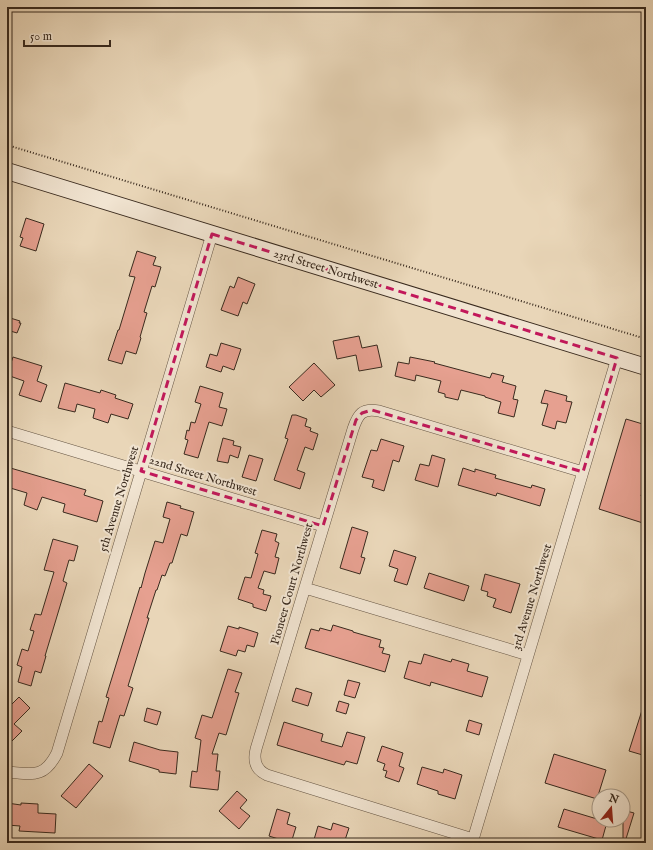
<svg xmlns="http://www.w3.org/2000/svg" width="653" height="850" font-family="'IM FELL English',serif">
<rect width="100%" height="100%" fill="#e9d6b8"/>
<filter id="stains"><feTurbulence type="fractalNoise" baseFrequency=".005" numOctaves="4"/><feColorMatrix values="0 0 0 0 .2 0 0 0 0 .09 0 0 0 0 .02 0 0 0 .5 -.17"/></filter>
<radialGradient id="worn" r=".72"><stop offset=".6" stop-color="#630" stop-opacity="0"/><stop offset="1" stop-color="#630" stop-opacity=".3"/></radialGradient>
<path fill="#e6a090" stroke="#392a1e" d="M26,218l18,6 -8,27 -16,-5 3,-8 -3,-1z
M137,251l19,6 -3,8 8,2 -6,20 -3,-1 -8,26 3,1 -7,24 1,1 -5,16 -10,-3 -4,13 -14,-4 10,-30h1l16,-53 -6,-1z
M238,277l17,7 -8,20 -4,-2 -5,14 -17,-6 9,-24 4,2z
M7,317l13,4 -1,2h2l-4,10 -10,-3z
M359,336l3,12 15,-3 5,22 -23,4 -3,-16 -19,4 -4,-18z
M221,343l20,6 -7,21 -11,-4 -2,6 -15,-5 4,-13 7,2z
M13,357l29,9 -5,15 10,4 -6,17 -22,-7 5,-14 -17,-6z
M410,357l25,5 -1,1 56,15 2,-5 12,3 -2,6 14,4 -3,13 5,1 -4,17 -16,-4 3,-11 -16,-5v-1l-24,-6 -3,10 -13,-3v-3l-7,-2 3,-11 -25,-6 -1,6 -20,-5 3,-14 11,2z
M314,363l21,22 -14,12 -7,-7 -11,11 -14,-14z
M65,383l35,10 1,-3 15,5 -1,3 18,6 -5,15 -17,-5 -3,9 -15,-5 2,-9 -18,-5 -2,8 -17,-4z
M200,386l23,7 -4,14 8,2 -5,17 -13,-4 -11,36 -14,-4 4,-14 -3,-1 2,-9 2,1 2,-9 4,1 6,-19 -6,-2z
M545,390l22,6 -1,5 6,1 -6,21 -9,-2 -2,8 -13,-4 6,-21 -7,-1z
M292,415h4l11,4 -2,7 6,2 -1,3 8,3 -5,16 -8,-3 -8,23 8,3 -5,16 -26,-9 14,-41 -3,-1z
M626,419l20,6v53l-5,18 5,2v26l-47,-15z
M223,438l11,3 -1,4 8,2 -3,11 -8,-3 -2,8 -11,-2z
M381,439l23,7 -5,16 -6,-2 -9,31 -12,-4 2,-7 -12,-3 9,-27 6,1z
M249,455l14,4 -7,22 -14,-4z
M432,455l13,4 -7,28 -23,-7 5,-16 9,2z
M7,467l79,23 -2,5 19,6 -6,21 -34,-10 2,-8 -23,-7 -5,13 -13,-5 3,-12 -20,-6z
M463,468l12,4v-3l21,6 -1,3 36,10 1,-3 13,4 -5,17 -43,-13 -1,3 -38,-11z
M167,502l14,4 -1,2 14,4 -7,24 -6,-2 -9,29h-2l-5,13 -3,-1 -5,15h-1l-9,28h2l-21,68 5,2 -9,28 -4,-1 -10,33 -17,-5 6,-22 3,1 7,-24 -3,-1 34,-110 1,1 4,-15 10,-32 8,2 7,-24 -7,-2z
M352,527l16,5 -7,25 4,1 -5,16 -20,-6z
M262,530l15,4 -2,7 4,2 -4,14 4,1 -4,16 -11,-3 -6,17 6,2 -1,4 8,2 -5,15 -13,-4v-3l-15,-5 7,-22 6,1 7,-24 -3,-1z
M53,539l25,7 -4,15 -5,-1 -6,21 4,2 -22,73h1l-5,17 -6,-2 -4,15 -13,-4 4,-15 -5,-2 5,-16 6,2 6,-20 -4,-1 5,-16 6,1 13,-43 -10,-2z
M394,550l22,7 -9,28 -13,-4 4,-12 -9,-3z
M429,573l40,13 -5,15 -40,-13z
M485,574l35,10 -9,29 -18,-6 3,-8 -9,-3 1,-4 -7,-2z
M333,625l20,6v1l28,8 -2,7 5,1 -2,5 8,2 -5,17 -80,-24 6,-19 8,2 1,-3 11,3z
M228,626l11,3v-2l19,6 -4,14 -7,-2 -2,7 -7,-2 -2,6 -16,-5z
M424,654l27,8 1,-3 17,5 -2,7 21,6 -6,20 -51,-15 -1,4 -26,-8 5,-17 12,3z
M228,669l14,4 -7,19 4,1 -13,42 -7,-2 -7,21h6l-2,17h4l-2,19 -28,-3 2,-16 5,1 4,-32 -6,-2 7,-23 10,3z
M348,680l12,3 -5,15 -11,-3z
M296,688l16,5 -4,13 -16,-5z
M19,697l11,11 -16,16 8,7 -15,15v-37z
M339,701l10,3 -3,10 -10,-3z
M644,704h2v52l-17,-5z
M147,708l14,4 -4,13 -13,-4z
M469,720l13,4 -3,11 -13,-4z
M284,722l39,12 -2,7 21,6 5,-15 18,5 -8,27 -11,-3 -2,4 -67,-20z
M134,742l26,8 18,2 -2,22 -17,-2v-2l-30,-9z
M382,746l21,7 -4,13 5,2 -5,14 -14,-5 2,-6 -4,-1 2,-6 -8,-3z
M554,754l52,16 -9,29 -52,-16z
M89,764l14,12 -27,32 -15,-12z
M422,767l21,6 1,-4 18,6 -7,24 -17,-5v-3l-21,-7z
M237,791l10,9 -7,8 10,8 -11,13 -20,-18z
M7,803l14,2v-2l17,1v9l18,1 -1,19 -36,-2 1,-5 -13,-1z
M277,809l13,4 -3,11 9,3 -5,16 -22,-7z
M564,809l43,13 -5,18 -44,-13z
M623,810l11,3 -9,29h-2z
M333,823l16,5 -5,15h-31l5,-17 13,4z"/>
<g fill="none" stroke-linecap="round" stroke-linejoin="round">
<g stroke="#655544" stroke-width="12">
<path id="street" d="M7,431l316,95
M305,588l223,67
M7,772c25,2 37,7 50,-19l155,-519
M473,839l-206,-64c-11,-5 -14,-14 -11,-26 33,-106 64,-213 97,-320 5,-15 9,-21 26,-18l204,61
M472,843l145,-485"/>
</g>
<g stroke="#392a1e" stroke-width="18">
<path id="secondary" d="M7,171l639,196"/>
</g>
<path stroke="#392a1e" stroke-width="2" stroke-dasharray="1 2" stroke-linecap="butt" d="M7,145l639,194"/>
<use href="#street" stroke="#f1e4d1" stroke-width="11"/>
<use href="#secondary" stroke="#f1e4d1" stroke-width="16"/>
</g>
<path fill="none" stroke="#c2185b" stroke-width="3" stroke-dasharray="8 5" stroke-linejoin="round" d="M212,234l405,124 -34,114 -211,-62 -10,3 -6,7 -33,106 -182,-55z"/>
<g text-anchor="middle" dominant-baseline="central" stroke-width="4" stroke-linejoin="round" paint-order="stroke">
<g font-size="12" fill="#392a1e" stroke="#f1e4d1">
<text transform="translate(326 269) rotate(17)">23rd Street Northwest</text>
<text transform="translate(203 476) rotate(17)">22nd Street Northwest</text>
<text transform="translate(119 499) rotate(-73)">5th Avenue Northwest</text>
<text transform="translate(292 584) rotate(-74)">Pioneer Court Northwest</text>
<text transform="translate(532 597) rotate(-73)">3rd Avenue Northwest</text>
</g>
</g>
<rect width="653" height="850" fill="none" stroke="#e9d6b8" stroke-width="24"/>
<rect x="8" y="8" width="637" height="834" fill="none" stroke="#392a1e" stroke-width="2"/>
<rect x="12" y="12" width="629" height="826" fill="none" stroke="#392a1e"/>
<g transform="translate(611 808) rotate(17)"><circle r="19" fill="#f1e4d1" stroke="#a79a89"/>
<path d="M0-3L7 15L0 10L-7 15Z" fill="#8f2418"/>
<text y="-6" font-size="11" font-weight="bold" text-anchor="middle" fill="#392a1e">N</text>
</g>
<path d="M24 40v6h86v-6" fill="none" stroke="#392a1e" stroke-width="2"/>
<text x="30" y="40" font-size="12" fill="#392a1e" stroke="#f1e4d1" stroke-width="3" paint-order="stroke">50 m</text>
<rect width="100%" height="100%" filter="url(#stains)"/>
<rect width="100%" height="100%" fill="url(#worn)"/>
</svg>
